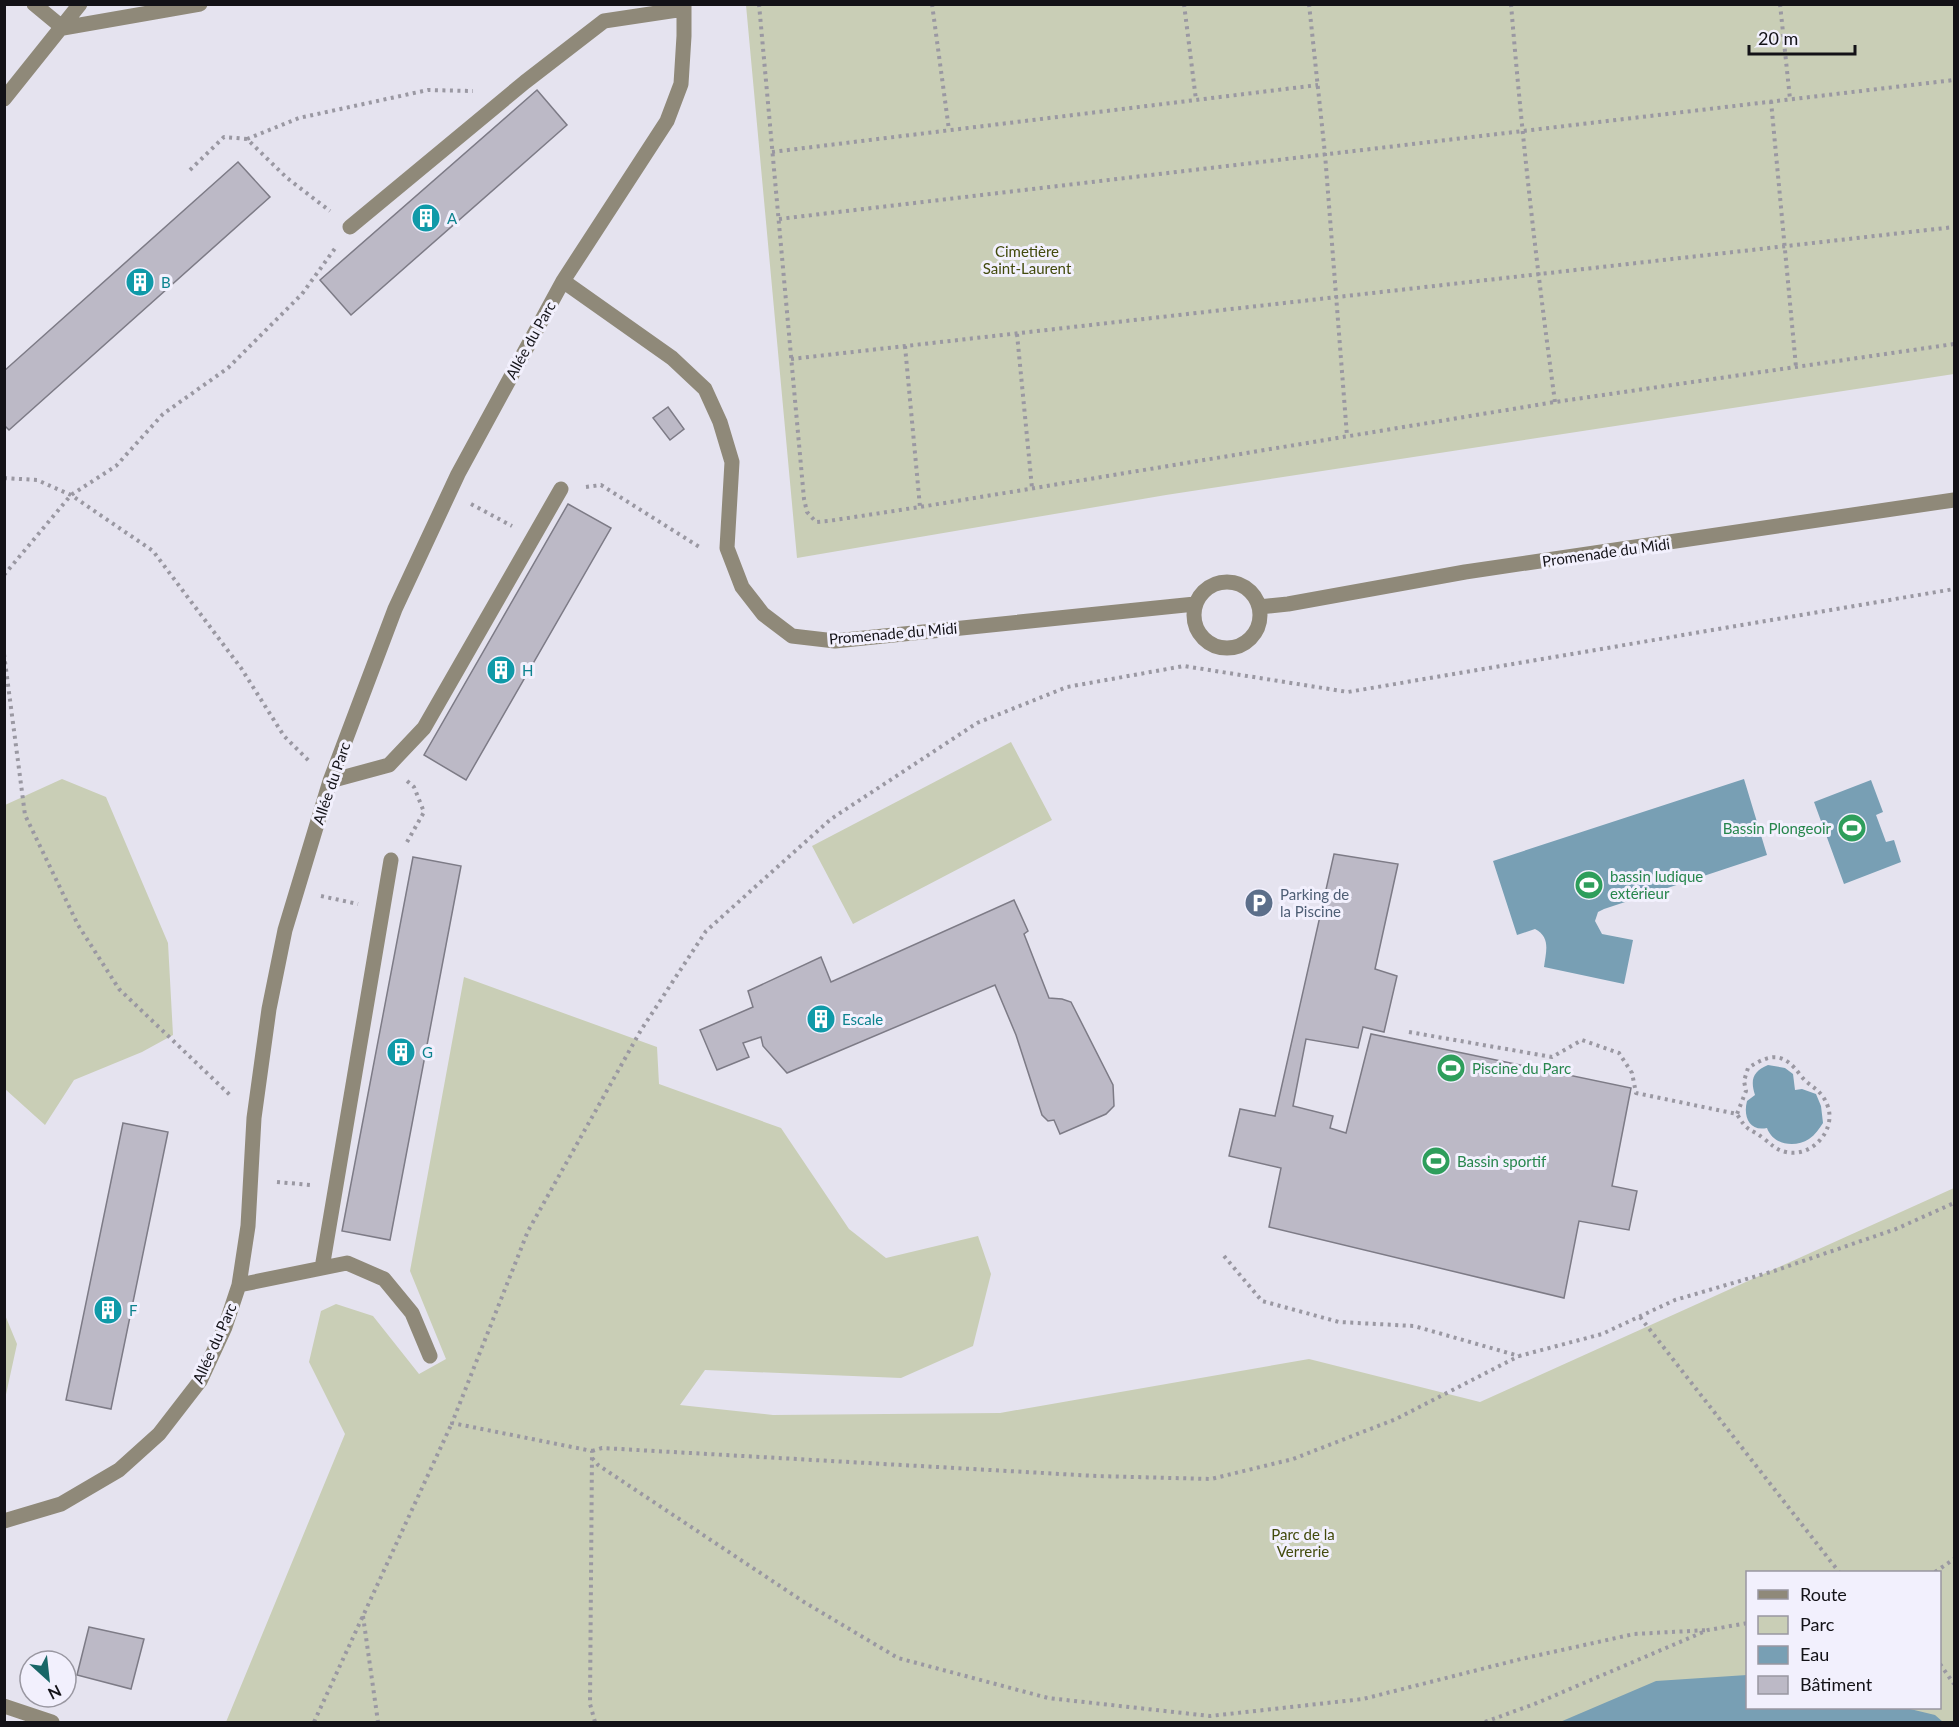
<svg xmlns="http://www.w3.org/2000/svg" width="1959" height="1727" font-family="Lato,sans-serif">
<rect width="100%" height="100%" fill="#e5e3ef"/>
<path fill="#c9ceb6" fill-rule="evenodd" d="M746,5h1208v369l-788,121 -369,63z
M1011,742l41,78 -199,104 -41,-78z
M62,779l44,18 62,146 5,92 -31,17 -68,28 -29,45 -40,-36v-284z
M464,977l193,70 2,37 122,44 68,101 37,29 92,-22 13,38 -18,72 -72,32 -196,-8 -25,35 93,10 227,-2 309,-54 171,43 474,-214v534h-1728l119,-288 -36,-72 12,-51 15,-7 37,12 46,58 27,-15 -36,-88zM1748,1572h192v136h-192z
M5,1315l12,29 -12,55z"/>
<path fill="#789fb4" d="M1744,779l23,76 -163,54 -6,3 -3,9 7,13 31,6 -9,44 -80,-17c2,-15 7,-30 -9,-38l-18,6 -24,-74z
M1871,780l12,32 -7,3 10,27 8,-2 7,22 -57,22 -30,-82z
M1768,1065l17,3 8,6 2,16 7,-1 14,5 5,12 2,17c-4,6 -8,12 -14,16 -14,9 -36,6 -42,-11 -18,4 -24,-12 -20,-27l8,-6c-5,-15 -2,-24 13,-30z
M1747,1675l1,33h158l29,7 8,7h-383l96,-41z"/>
<path fill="#bcb9c6" stroke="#7d7b86" stroke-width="1.5" d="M537,90l30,35 -216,190 -31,-35z
M238,162l32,35 -261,233 -5,-5v-54z
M668,407l16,22 -14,11 -17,-22z
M568,504l43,24 -145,252 -42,-25z
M1334,854l64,10 -23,105 22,7 -13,56 -21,-5 -5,21 -52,-9 -13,67 40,10 -3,12 16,5 25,-99 260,54 -19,98 25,5 -8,39 -50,-9 -15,77 -295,-71 12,-59 -52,-12 11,-47 35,7z
M413,857l48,9 -71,374 -48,-9z
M1014,900l14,31 -4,3 25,64 13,1 9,3 42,83 1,21 -8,8 -46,20 -6,-14 -6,1 -6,-6 -26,-80 -21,-50 -208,88 -24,-27 -2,-9 -18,6 6,14 -32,13 -17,-40 53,-23 -5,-16 73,-34 10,25z
M123,1123l45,9 -57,277 -45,-9z
M89,1627l55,12 -13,50 -54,-14z"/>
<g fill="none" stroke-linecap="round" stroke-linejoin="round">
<path stroke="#9a98a2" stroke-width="4" stroke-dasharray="3 4.5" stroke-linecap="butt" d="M759,4l45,495 3,13 9,10 12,-1 92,-14 635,-105 399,-58
M932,4l17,126
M1184,4l12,96
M1309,4l16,150 22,282
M1511,4c11,134 26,266 44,398
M1780,4l10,95
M1771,101l25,266
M247,139l52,-21 129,-28 45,1
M772,152l546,-67
M190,170l34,-33 23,2 40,39 43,33
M779,219l1175,-139
M1017,334l15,154
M905,346l15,161
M791,359l1163,-132
M4,478l33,2 34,15 82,56 88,117 43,68 26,26
M586,487l15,-2 100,63
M471,504l41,22
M4,575l67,-80 45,-29 47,-52 65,-46 74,-74 34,-47
M4,654l21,161 53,110 41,64 112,107
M407,842l17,-30 -10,-25 -7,-6
M321,896l37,8
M1409,1032l143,25 30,-17 37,13 13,20 4,20 101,21c11,19 12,13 26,24 8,6 13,12 23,14 25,6 50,-21 42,-45 -6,-18 -17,-19 -27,-31 -17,-24 -30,-23 -53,-8l-4,13 2,10 -9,23
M277,1182l34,3
M1224,1256l38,45 77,21 75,4 105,30 83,-22 73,-34 99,-29 122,-42 58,-26
M1640,1317l199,255
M592,1451l10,-3 494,28 115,3 82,-20 103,-40 123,-63
M592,1458l6,7 206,137 94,56 150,40 162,18 153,-17 158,-40 113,-25 74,-4
M1935,1572l19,-13
M363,1616l15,106
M1940,1664l14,20
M314,1722l138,-299
M595,1722l-5,-18 2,-253 -140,-28 76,-192 113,-201 65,-99 125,-112 146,-96 90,-36 117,-21 164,26 606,-103
M1485,1722l52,-19 171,-73 40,-7"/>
<path stroke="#8f8979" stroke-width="15" d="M34,4l29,24 137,-24
M4,99l76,-95
M350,227l175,-145 79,-61 80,-12
M563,281l109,77 33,31 15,33 12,40 -5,86 15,39 21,27 29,22 43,5 360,-37
M1194 615a33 33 0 1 1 66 0a33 33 0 1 1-66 0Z
M1259,607l29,-3 177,-32 489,-72
M330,781l59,-16 35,-37 137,-239
M322,1268l69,-408
M239,1285l108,-22 37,16 28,34 18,43
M4,1521l57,-17 58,-34 40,-36 41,-53 25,-54 14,-42 9,-59 6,-108 15,-109 16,-79 45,-149 65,-172 63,-135 105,-193 104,-160 14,-37 3,-48v-32
M4,1706l48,16"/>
</g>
<defs>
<g id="building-disc" transform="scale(1.5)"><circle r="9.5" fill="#0f9aa8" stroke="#f2f0fd"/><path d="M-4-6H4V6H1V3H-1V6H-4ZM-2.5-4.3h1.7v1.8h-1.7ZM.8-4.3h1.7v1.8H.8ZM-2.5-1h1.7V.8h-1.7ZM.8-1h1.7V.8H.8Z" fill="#fff"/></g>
<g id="stadium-disc" transform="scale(1.5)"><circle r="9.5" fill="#2e9e5b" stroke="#f2f0fd"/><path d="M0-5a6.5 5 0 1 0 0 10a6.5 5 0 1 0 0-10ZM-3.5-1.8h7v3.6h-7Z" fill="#fff"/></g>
<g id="parking-disc" transform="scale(1.5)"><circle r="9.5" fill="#5c6f8a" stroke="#f2f0fd"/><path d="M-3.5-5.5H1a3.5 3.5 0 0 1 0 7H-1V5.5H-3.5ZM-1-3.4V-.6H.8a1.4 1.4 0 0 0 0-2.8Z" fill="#fff"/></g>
</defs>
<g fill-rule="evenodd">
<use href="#building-disc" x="426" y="218"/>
<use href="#building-disc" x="140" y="282"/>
<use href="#building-disc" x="501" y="670"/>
<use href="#stadium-disc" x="1852" y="828"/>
<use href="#stadium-disc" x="1589" y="885"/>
<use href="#parking-disc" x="1259" y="903"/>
<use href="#building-disc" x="821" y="1019"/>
<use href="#building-disc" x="401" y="1052"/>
<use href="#stadium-disc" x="1451" y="1068"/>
<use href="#stadium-disc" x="1436" y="1161"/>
<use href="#building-disc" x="108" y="1310"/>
</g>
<g text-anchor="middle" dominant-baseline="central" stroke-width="6" stroke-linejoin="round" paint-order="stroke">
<g font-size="15" fill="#0d838f" stroke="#f2f0fd" text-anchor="start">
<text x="447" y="218">A</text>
<text x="161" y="282">B</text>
<text x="522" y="670">H</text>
<text x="842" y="1019">Escale</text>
<text x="422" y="1052">G</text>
<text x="129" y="1310">F</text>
</g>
<g font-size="15" fill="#424a0c" stroke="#f2f0fd">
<text x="1027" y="251">Cimetière<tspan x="1027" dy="17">Saint-Laurent</tspan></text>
<text x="1303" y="1534">Parc de la<tspan x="1303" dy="17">Verrerie</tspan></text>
</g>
<g font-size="15" fill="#131217" stroke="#f2f0fd">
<text transform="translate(530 340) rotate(-61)">Allée du Parc</text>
<text transform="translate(1606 552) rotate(-8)">Promenade du Midi</text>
<text transform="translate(893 633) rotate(-5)">Promenade du Midi</text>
<text transform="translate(331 783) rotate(-71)">Allée du Parc</text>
<text transform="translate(214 1343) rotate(-66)">Allée du Parc</text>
</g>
<g font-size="15" fill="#27864d" stroke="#f2f0fd" text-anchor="start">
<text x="1831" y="828" text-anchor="end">Bassin Plongeoir</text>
<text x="1610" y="876">bassin ludique<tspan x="1610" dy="17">extérieur</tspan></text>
<text x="1472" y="1068">Piscine du Parc</text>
<text x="1457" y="1161">Bassin sportif</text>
</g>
<g font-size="15" fill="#4e5e75" stroke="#f2f0fd" text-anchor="start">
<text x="1280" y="894">Parking de<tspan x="1280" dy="17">la Piscine</tspan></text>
</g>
</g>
<rect width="1959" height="1727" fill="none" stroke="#131217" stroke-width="12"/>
<rect x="1746" y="1571" width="195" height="138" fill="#f2f0fd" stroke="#9997a1" stroke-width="1.5"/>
<rect x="1758" y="1590" width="30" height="9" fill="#8f8979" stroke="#9997a1" stroke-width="1.5"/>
<text x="1800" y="1601" font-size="18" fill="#131217">Route</text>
<rect x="1758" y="1616" width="30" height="18" fill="#c9ceb6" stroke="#9997a1" stroke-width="1.5"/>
<text x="1800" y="1631" font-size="18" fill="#131217">Parc</text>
<rect x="1758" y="1646" width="30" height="18" fill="#789fb4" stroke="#9997a1" stroke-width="1.5"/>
<text x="1800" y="1661" font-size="18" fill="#131217">Eau</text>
<rect x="1758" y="1676" width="30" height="18" fill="#bcb9c6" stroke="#9997a1" stroke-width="1.5"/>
<text x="1800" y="1691" font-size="18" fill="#131217">Bâtiment</text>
<g transform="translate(48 1679) rotate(153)"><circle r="28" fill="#f2f0fd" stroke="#9997a1" stroke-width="1.5"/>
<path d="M0-4.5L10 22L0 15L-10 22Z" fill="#186667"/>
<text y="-9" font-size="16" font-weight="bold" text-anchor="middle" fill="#131217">N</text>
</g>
<path d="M1749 45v9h106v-9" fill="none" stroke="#131217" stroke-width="3"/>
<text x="1758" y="45" font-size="18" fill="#131217" stroke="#f2f0fd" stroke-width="4.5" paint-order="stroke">20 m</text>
</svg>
